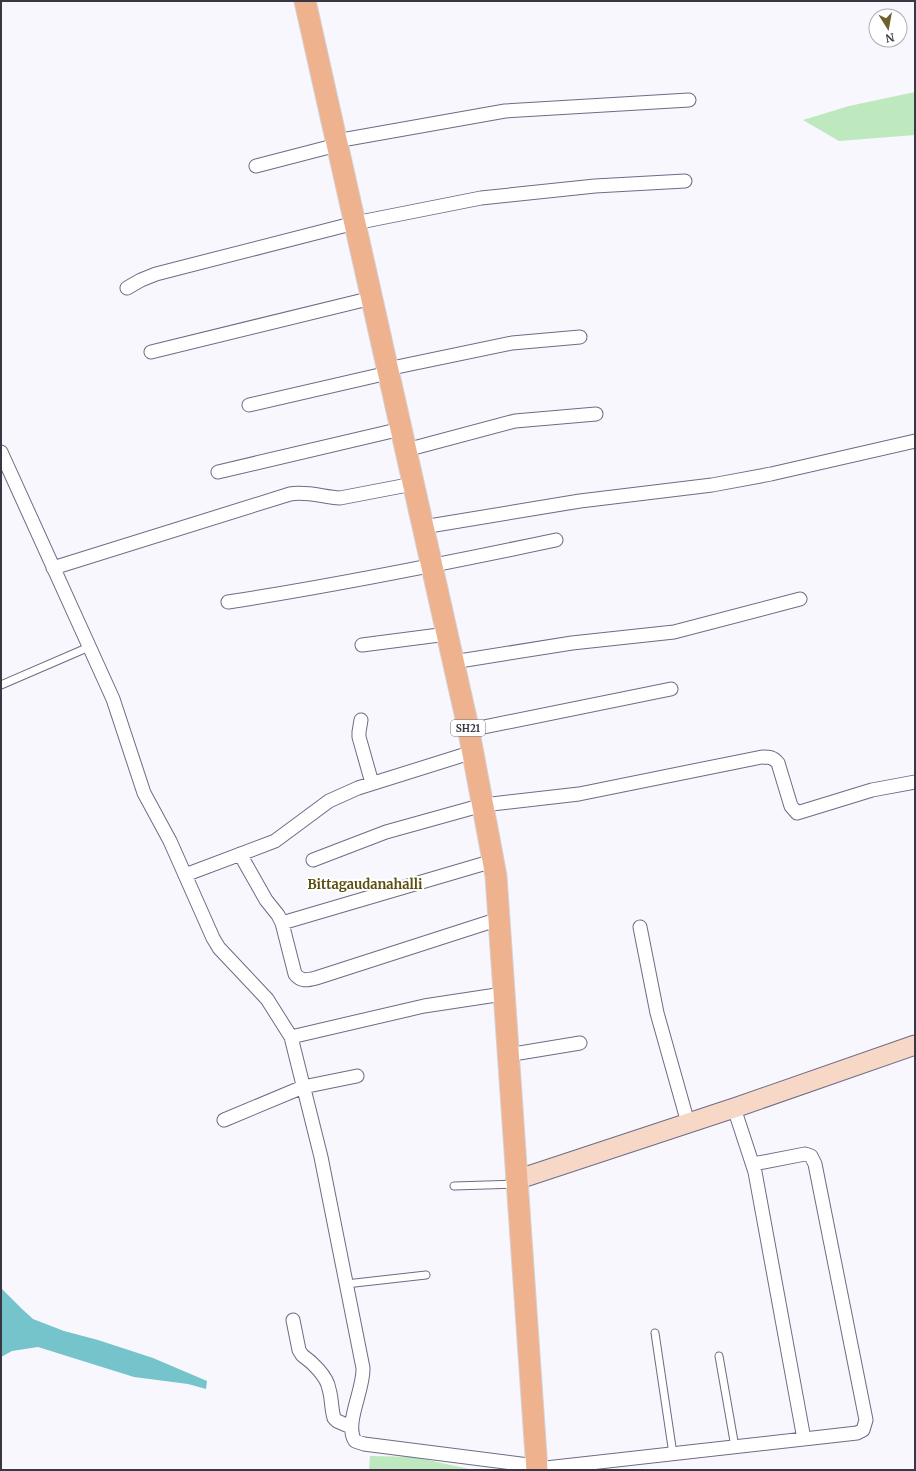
<svg xmlns="http://www.w3.org/2000/svg" width="916" height="1471" font-family="Merriweather,serif">
<rect width="100%" height="100%" fill="#f8f7fe"/>
<path fill="#bee8bd" d="M915,92v43l-76,6 -36,-21 46,-14z
M370,1456l44,1 60,13h-105z"/>
<path fill="#75c3cb" d="M1,1288l21,21 11,10 31,12 34,9 55,18 54,23 -1,8 -18,-5 -54,-7 -96,-30 -26,4 -11,6z"/>
<g fill="none" stroke-linecap="round" stroke-linejoin="round">
<g stroke="#6e6b86" stroke-width="9">
<path id="lane" d="M1,685l88,-38
M454,1186l61,-2
M346,1284l80,-9
M655,1333l18,121
M719,1356l16,91"/>
</g>
<g stroke="#6e6b86" stroke-width="15">
<path id="street" d="M336,141l169,-30 184,-11
M256,166l81,-21
M127,288l14,-8 15,-6 199,-51 126,-25 114,-12 90,-5
M151,352l221,-54
M387,369l125,-26 68,-6
M249,405l139,-32
M406,450l109,-29 81,-7
M1,452l112,247 31,94 26,48 43,97 6,10 48,51 24,38 30,120 42,211c1,22 -19,56 -8,73l9,3 172,22
M218,472l183,-43
M423,527l157,-26 132,-16 59,-11 144,-33
M53,568l237,-74c17,-3 33,3 50,4l73,-14
M228,602c110,-17 219,-39 328,-62
M362,645l85,-11
M453,662l119,-19 102,-11 126,-33
M361,720l-2,12v5l13,46
M469,730l202,-41
M240,854l26,46 12,15 4,8 13,51c6,8 13,6 21,4l183,-59
M313,860l73,-28 97,-27 96,-11 183,-37c7,0 11,0 16,6l13,43 6,7 75,-23 43,-8
M185,875l90,-34 54,-40 29,-13 115,-36
M282,923l211,-62
M640,927l17,86 31,110
M291,1037l133,-31 79,-12
M507,1055l73,-12
M734,1108l21,64 49,267
M224,1120l79,-33 54,-11
M293,1320l6,30 3,5c10,7 25,21 27,34 3,9 2,19 5,29l3,3 14,6
M537,1469l320,-36 6,-3 3,-10 -51,-256 -4,-8 -6,-2 -52,10"/>
</g>
<g stroke="#6e6b86" stroke-width="21">
<path id="secondary" d="M516,1180l221,-73 178,-62"/>
</g>
<g stroke="#d3d3d6" stroke-width="23">
<path id="primary" d="M305,1l163,726 28,149 41,594"/>
</g>
<use href="#lane" stroke="#fff" stroke-width="7"/>
<use href="#street" stroke="#fff" stroke-width="13"/>
<use href="#secondary" stroke="#f7d8c7" stroke-width="19"/>
<use href="#primary" stroke="#efb28f" stroke-width="21"/>
</g>
<g text-anchor="middle" dominant-baseline="central" stroke-width="4" stroke-linejoin="round" paint-order="stroke">
<rect fill="#fff" stroke="#74737b" stroke-width="1" x="451" y="720" width="34" height="16" rx="3"/>
<g font-size="10" font-weight="bold" fill="#393743">
<text x="468" y="728">SH21</text>
</g>
<g font-size="13" font-weight="bold" fill="#5c4e0f" stroke="#fff">
<text x="365" y="884">Bittagaudanahalli</text>
</g>
</g>
<rect width="916" height="1471" fill="none" stroke="#393743" stroke-width="4"/>
<g transform="translate(888 28) rotate(169)"><circle r="19" fill="#ffffff" stroke="#b0afb4"/>
<path d="M0-3L7 15L0 10L-7 15Z" fill="#6e612e"/>
<text y="-6" font-size="11" font-weight="bold" text-anchor="middle" fill="#393743">N</text>
</g>
</svg>
